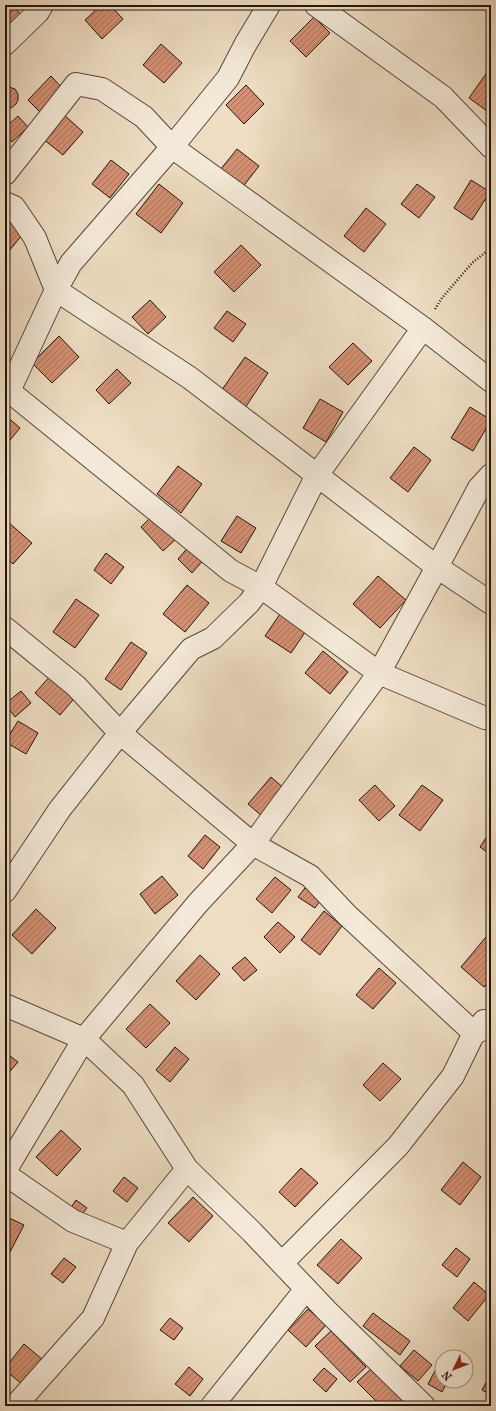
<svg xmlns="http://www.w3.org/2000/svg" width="496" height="1411" font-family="'IM FELL French Canon',serif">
<defs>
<pattern id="building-hatch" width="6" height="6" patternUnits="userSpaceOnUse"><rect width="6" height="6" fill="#d49074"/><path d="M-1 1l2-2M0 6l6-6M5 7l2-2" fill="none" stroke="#ac745e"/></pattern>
</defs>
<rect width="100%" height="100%" fill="#eeddc3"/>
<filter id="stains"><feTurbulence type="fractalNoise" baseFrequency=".005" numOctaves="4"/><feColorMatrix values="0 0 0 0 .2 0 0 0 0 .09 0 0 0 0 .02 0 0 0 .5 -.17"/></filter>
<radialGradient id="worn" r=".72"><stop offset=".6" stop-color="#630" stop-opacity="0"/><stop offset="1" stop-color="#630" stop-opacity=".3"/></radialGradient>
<path fill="url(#building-hatch)" stroke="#22150d" d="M101,5h9l13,14 -21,20 -17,-19z
M14,7l10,11 -10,9 -9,-10z
M314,17l16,16 -24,24 -16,-16z
M161,44l21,19 -18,20 -21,-18z
M490,68l1,1v37l-4,5 -18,-13z
M51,76l15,16 -23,23 -15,-15z
M246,85l18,19 -20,20 -18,-19z
M5,87h4l6,2 3,5v6l-2,4 -5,4 -6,-1z
M63,114l20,18 -20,23 -21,-17z
M18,116l10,11 -16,15 -7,-8v-6z
M237,149l22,17 -17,22 -22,-18z
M111,160l18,14 -19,24 -18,-14z
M471,180l19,12 -18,28 -18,-12z
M159,184l24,19 -22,30 -25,-19z
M417,184l18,13 -16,21 -18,-14z
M366,208l20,16 -22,28 -20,-16z
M5,212l21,18 -17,21 -4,-3z
M241,245l20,20 -27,27 -20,-20z
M150,300l16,17 -18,17 -16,-17z
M227,311l19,13 -13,18 -19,-14z
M59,336l20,21 -27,26 -20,-20z
M353,343l19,18 -24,24 -19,-18z
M245,357l23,16 -23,35 -24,-17z
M117,369l14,14 -22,21 -13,-14z
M320,399l23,13 -17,30 -23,-14z
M470,407l21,13 -18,31 -22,-13z
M5,415l15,13 -15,18z
M414,447l17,13 -23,32 -18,-14z
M178,466l24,18 -21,29 -24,-19z
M154,514l23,24 -14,13 -22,-24z
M237,516l19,12 -15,25 -20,-12z
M8,522l24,21 -19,21 -8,-7v-32z
M191,544l15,13 -14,16 -14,-14z
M106,553l18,14 -13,17 -17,-14z
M378,576l28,24 -26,28 -27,-24z
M187,585l22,18 -24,29 -22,-18z
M76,599l23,16 -24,33 -22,-16z
M282,611l26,17 -17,25 -26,-17z
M131,642l16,11 -26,37 -16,-11z
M323,651l25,21 -18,22 -25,-21z
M53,673l25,21 -18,21 -25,-22z
M21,691l10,12 -16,14 -10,-13z
M18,721l20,12 -12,21 -21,-12z
M271,777l15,13 -23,27 -15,-13z
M375,785l20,21 -16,15 -20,-21z
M422,785l21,15 -23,31 -21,-16z
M491,830v25l-11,-8z
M205,835l15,12 -17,22 -15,-13z
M162,876l16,19 -23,19 -15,-20z
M275,877l16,13 -19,23 -16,-14z
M308,884l16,11 -9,13 -17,-11z
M36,909l20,19 -24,26 -20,-19z
M324,911l18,15 -22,29 -19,-15z
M278,922l17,15 -15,16 -16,-16z
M486,937l5,4v38l-7,8 -23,-20z
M200,955l20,19 -24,26 -20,-19z
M245,957l12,13 -13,11 -12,-13z
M379,968l17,15 -23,26 -17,-14z
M150,1004l20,19 -24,25 -20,-19z
M175,1047l14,12 -19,23 -14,-12z
M5,1052l13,10 -13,15z
M383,1063l18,16 -21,22 -17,-16z
M61,1130l20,19 -24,27 -21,-19z
M463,1162l18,15 -21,28 -19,-15z
M301,1168l17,15 -23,24 -16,-15z
M124,1177l14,11 -11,14 -14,-11z
M193,1197l20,19 -24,26 -21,-19z
M76,1200l11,8 -7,9 -10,-8z
M5,1216l19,9 -15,29 -4,-2z
M341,1239l21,19 -24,26 -21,-19z
M456,1248l14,11 -13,18 -15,-12z
M64,1258l12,9 -13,16 -12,-9z
M474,1282l15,13 -21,26 -15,-13z
M308,1309l18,16 -20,22 -18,-17z
M373,1313l37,28 -10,14 -37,-29z
M170,1318l13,10 -9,12 -14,-10z
M331,1331l35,36 -16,15 -35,-36z
M24,1344l19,16 -20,25 -18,-15v-2z
M414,1350l18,15 -14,16 -18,-15z
M189,1367l14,12 -13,17 -15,-12z
M324,1368l13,11 -11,13 -13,-12z
M371,1369l37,37h-27l-24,-24z
M436,1369l6,3v9h6l-6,11 -14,-8z
M491,1373v22l-9,-5z"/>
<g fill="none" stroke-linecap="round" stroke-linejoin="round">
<g stroke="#55473a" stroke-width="24">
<path id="minor" d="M316,5l127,92 48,50
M5,44l33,-32 4,-7
M5,174l71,-90 26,5 42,28 28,30 251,181 68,53
M5,203l9,4 21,31 21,52 134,88 247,189 54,36
M9,391l222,180 30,16 118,86 106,45h6
M5,395l4,-4 47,-101 15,-27 101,-116 56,-69 17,-33 24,-40
M5,628l71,58 44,47 133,111 57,32 37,39 127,118 17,-7
M5,891l55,-82 60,-76 71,-84 22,-11 36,-35 12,-16 56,-112 106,-147
M5,1005l79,34 49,46 54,84 65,63 75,79 97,95
M5,1171l79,-132 114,-136 55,-59 126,-171 58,-106 42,-79 12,-13
M5,1174l68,47 54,22
M282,1263l116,-117 55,-70 21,-43 10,-12
M15,1406l78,-88 34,-75 60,-74
M212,1406l94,-117"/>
</g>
<path stroke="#22150d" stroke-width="2.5" stroke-dasharray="1 2" stroke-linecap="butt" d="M435,309l7,-11 30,-35 19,-15"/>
<use href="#minor" stroke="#f4e9d8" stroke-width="22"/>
</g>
<rect width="496" height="1411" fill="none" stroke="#eeddc3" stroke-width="20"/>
<rect x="6" y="6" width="484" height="1399" fill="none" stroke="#22150d" stroke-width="2"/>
<rect x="10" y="10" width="476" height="1391" fill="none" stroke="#22150d"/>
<g transform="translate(454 1369) rotate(227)"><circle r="19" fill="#f4e9d8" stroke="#a09487"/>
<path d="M0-3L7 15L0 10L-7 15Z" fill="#8f2418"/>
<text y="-6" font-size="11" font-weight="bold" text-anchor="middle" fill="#22150d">N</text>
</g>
<rect width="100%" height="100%" filter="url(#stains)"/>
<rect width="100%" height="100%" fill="url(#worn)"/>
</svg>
